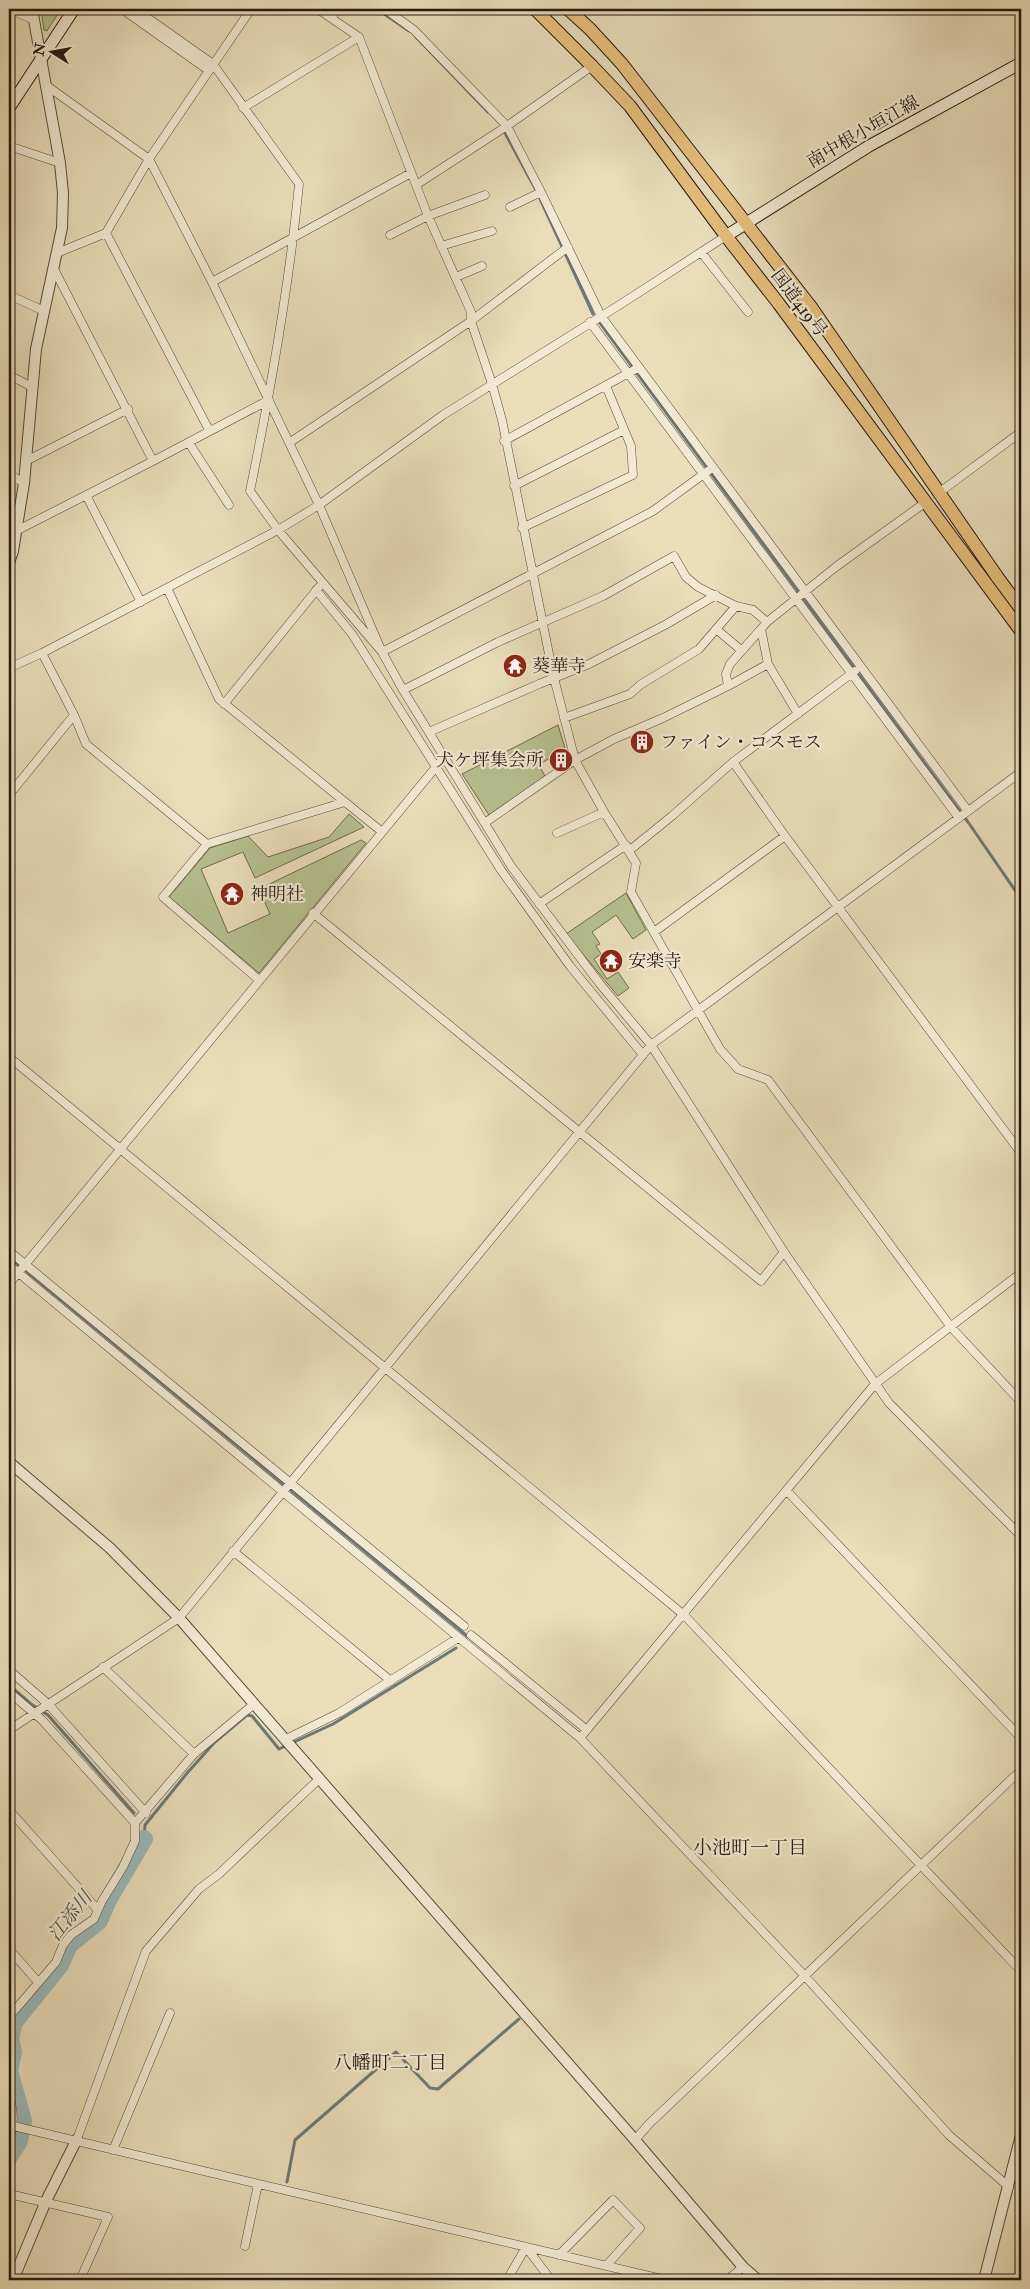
<svg xmlns="http://www.w3.org/2000/svg" width="1030" height="2289" font-family="'IM FELL Double Pica','Noto Serif JP',serif">
<rect width="100%" height="100%" fill="#e9ddba"/>
<filter id="stains"><feTurbulence type="fractalNoise" baseFrequency=".004" numOctaves="4"/><feColorMatrix values="0 0 0 0 .2 0 0 0 0 .09 0 0 0 0 .02 0 0 0 .5 -.17"/></filter>
<radialGradient id="worn" r=".72"><stop offset=".6" stop-color="#630" stop-opacity="0"/><stop offset="1" stop-color="#630" stop-opacity=".3"/></radialGradient>
<path fill="#b6c190" stroke="#6e6c52" d="M41,9h20l-14,22 -3,-1z
M558,725l7,23 -26,17 6,11 -56,39 -27,-41z
M349,814l15,13 -109,51 -12,-26 -42,17 27,64 42,-19 -11,-25 102,-49 5,3 -107,130 -90,-76 41,-49 38,-12 20,21 61,-20z
M626,893l20,37 -13,9 -17,-24 -24,17 8,12 -4,2 5,8 -7,5 13,20 11,-7 11,16 -11,8 -52,-62z"/>
<g fill="none" stroke-linecap="round" stroke-linejoin="round">
<path stroke="#6c7976" stroke-width="3" d="M377,9l32,22
M416,37l72,75
M505,133l31,57 57,124
M600,323l368,499 53,77
M9,1257l458,379
M9,1685l22,19 17,11 86,98
M144,1839l1,-14 43,-53 27,-30 32,-27 5,1 27,33 54,-25 123,-76
M287,2182l8,-42 101,-88 34,36 8,1 81,-70"/>
<path stroke="#9abab8" stroke-width="18" d="M9,2157l10,-16 4,-20 -14,-50 4,-19 -3,-14 4,-16 46,-57 9,-20 30,-24 9,-21 36,-61"/>
<g stroke="#58493d" stroke-width="9">
<path id="minor" d="M9,9l25,11
M122,9l86,61
M135,9l78,55 86,120c-10,103 -28,205 -49,307l28,39 104,122 21,38 108,176 89,118 51,61 133,207 105,151 132,133
M318,9l13,9 6,-9
M385,9l29,21 93,96 34,66 60,124 367,495
M331,18l28,19
M47,86l102,73 63,123 107,223 63,147 271,-141 59,-43
M243,108l116,-71 69,179 43,96v9l21,63 10,36 51,254 22,86 29,52 32,51 -5,29 89,157 18,20 30,11 183,247 70,75
M9,146l51,17
M416,185l91,-59 85,-60
M510,207l31,-15
M106,233l103,197
M390,235l38,-19 57,-21
M441,246l51,-15
M701,252l47,60
M57,253l49,-20 43,-74 102,-150
M456,277l26,-11
M212,282l199,-109
M9,295l35,16
M590,322l369,496
M9,375l23,12
M504,441l130,-71
M189,443l40,62
M289,443l182,-122 97,-74
M26,461l102,-52
M153,461l116,-61
M9,474l15,9
M514,486l110,-56
M940,492l81,-60
M86,495l55,107
M522,528l111,-53 -2,-29 -25,-60
M16,531l137,-70 -99,-192
M167,588l52,111 126,103
M316,590l36,44 149,236 69,96 73,89
M736,606l17,4 14,12
M716,629l25,21
M768,664l-7,-35 6,-7 70,-56 89,-64
M9,668l33,-15 236,-123 41,-25 124,-90 178,-111 105,-68
M728,686l-2,-12 4,-10 31,-35
M403,690l95,-48 105,-46 71,-40 12,21 12,10 38,19 -37,43 -59,36 -10,9 -66,24
M224,704l95,-117
M74,715l12,29 121,100 138,-42 36,29
M429,732l110,-48 50,-20 76,-39 51,-30
M733,762l52,74 236,317
M9,795l65,-80 -32,-62
M486,822l89,-62 39,-21 49,-21 65,-32 40,-22 30,50
M557,833l47,-21
M207,844l-44,53 96,83
M630,850l42,-34 61,-54 122,-91
M539,904l87,-59
M313,913l448,368 23,-29
M654,932l131,-96
M9,1057l675,558 337,356
M9,1251l455,375
M9,1265l571,473 224,237 145,160 60,52
M9,1284l436,-528
M787,1491l234,247
M233,1551l158,130
M471,1635l116,95
M103,1667l91,87
M9,1670l39,34 98,109
M9,1692l33,28 93,103
M9,1730l170,-112 472,-573 370,-273
M580,1738l295,-354 146,-111
M286,1739l53,-26 119,-75
M9,1810l89,100
M9,1949l29,33
M9,2017l47,-55 7,-17 8,-10 23,-16 8,-18 21,-34 12,-26v-18l59,-69 60,-50
M9,2094c4,16 6,28 0,45
M9,2125l657,155
M77,2139l69,-188 53,-62 20,-15 101,-96
M635,2140l14,-16 372,-354
M113,2150l57,-137
M9,2194l99,23 -28,63
M245,2246l13,-62
M526,2247l25,33
M559,2255l54,-55 27,28 -34,38
M507,2280l19,-33
M727,2280l16,-13"/>
</g>
<g stroke="#58493d" stroke-width="12">
<path id="tertiary" d="M9,563l4,-12 11,-68 12,-134 26,-121 1,-35 -3,-30 -28,-154
M9,1462l101,86 69,70 456,522 108,127 15,13
M13,2280l33,-79 31,-62
M984,2280l37,-145"/>
</g>
<g stroke="#271813" stroke-width="13">
<path id="secondary" d="M9,108l65,-99
M726,236l143,-90 152,-83"/>
</g>
<g stroke="#271813" stroke-width="14">
<path id="trunk" d="M535,9l57,57 38,40 96,130 53,68 242,327
M568,9l22,20 32,35 189,243 187,271 23,31"/>
</g>
<use href="#minor" stroke="#f1e9d2" stroke-width="8"/>
<use href="#tertiary" stroke="#f1e9d2" stroke-width="10"/>
<use href="#secondary" stroke="#f1e9d2" stroke-width="11"/>
<use href="#trunk" stroke="#e4be7d" stroke-width="12"/>
</g>
<defs>
<g id="temple-disc" transform="scale(1.25)"><circle r="9.5" fill="#8f2418" stroke="#f1e9d2"/><path d="M0-6L5-2H3V0L6.5 2.5H4V6H1.5V3h-3V6H-4V2.5H-6.5L-3 0V-2H-5Z" fill="#fff"/></g>
<g id="building-disc" transform="scale(1.25)"><circle r="9.5" fill="#8f2418" stroke="#f1e9d2"/><path d="M-4-6H4V6H1V3H-1V6H-4ZM-2.5-4.3h1.7v1.8h-1.7ZM.8-4.3h1.7v1.8H.8ZM-2.5-1h1.7V.8h-1.7ZM.8-1h1.7V.8H.8Z" fill="#fff"/></g>
</defs>
<g fill-rule="evenodd">
<use href="#temple-disc" x="515" y="666"/>
<use href="#building-disc" x="642" y="742"/>
<use href="#building-disc" x="561" y="760"/>
<use href="#temple-disc" x="232" y="894"/>
<use href="#temple-disc" x="611" y="961"/>
</g>
<g text-anchor="middle" dominant-baseline="central" stroke-width="4.5" stroke-linejoin="round" paint-order="stroke">
<g font-size="18" fill="#271813" stroke="#f1e9d2">
<text transform="translate(863 132) rotate(-30)">南中根小垣江線</text>
<text transform="translate(799 303) rotate(53)">国道419号</text>
</g>
<g font-size="18" fill="#271813" stroke="#f1e9d2" text-anchor="start">
<text x="532" y="666">葵華寺</text>
<text x="660" y="742">ファイン・コスモス</text>
<text x="544" y="760" text-anchor="end">犬ケ坪集会所</text>
<text x="250" y="894">神明社</text>
<text x="628" y="961">安楽寺</text>
</g>
<g font-size="19" fill="#271813" stroke="#f1e9d2">
<text x="750" y="1848">小池町一丁目</text>
<text x="390" y="2063">八幡町二丁目</text>
</g>
<g font-size="19" font-style="italic" fill="#4f514d" stroke="#f1e9d2">
<text transform="translate(70 1916) rotate(-51)">江添川</text>
</g>
</g>
<rect width="1030" height="2289" fill="none" stroke="#e9ddba" stroke-width="30"/>
<rect x="10" y="10" width="1010" height="2269" fill="none" stroke="#271813" stroke-width="2.5"/>
<rect x="15" y="15" width="1000" height="2259" fill="none" stroke="#271813"/>
<g transform="translate(52 52) rotate(281)" stroke="#f1e9d2" stroke-width="4" paint-order="stroke">
<path d="M0-4L9 19L0 12L-9 19Z" fill="#271813"/>
<text y="-8" font-size="14" font-weight="bold" text-anchor="middle" fill="#271813">N</text>
</g>
<rect width="100%" height="100%" filter="url(#stains)"/>
<rect width="100%" height="100%" fill="url(#worn)"/>
</svg>
